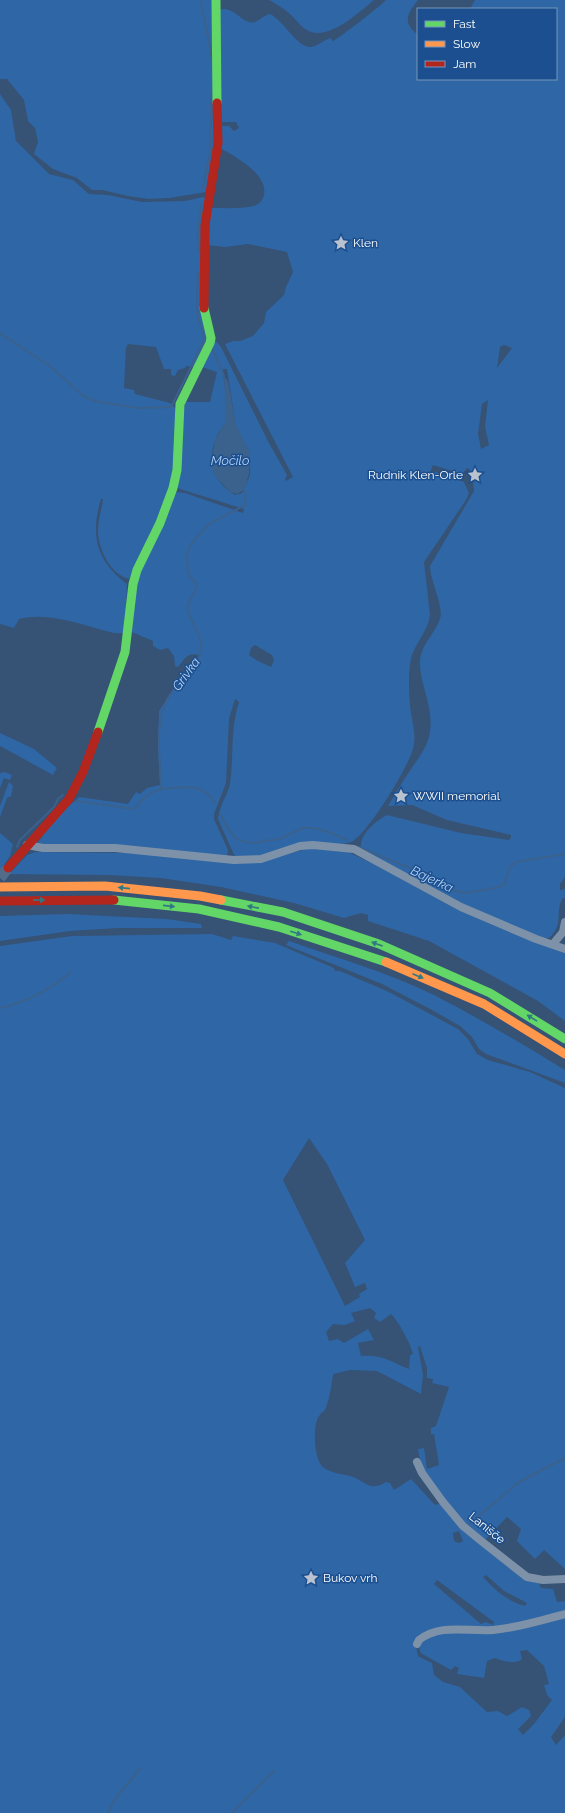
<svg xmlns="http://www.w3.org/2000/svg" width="565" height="1813" font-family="Raleway,sans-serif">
<rect width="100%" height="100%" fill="#365274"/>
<path fill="#2f66a5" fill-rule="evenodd" d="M0,0h213l2,139 -9,53 -37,6 -20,1 -21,-3 -26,-6h-10l-15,-12 -24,-9 -19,-15 4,-12 -3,-14 -7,-7 -4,-21 -17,-21h-7z
M269,0h105c-16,13 -48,44 -69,29 -6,-4 -10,-11 -15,-15 -7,-6 -14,-10 -21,-14z
M386,0h32c-11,14 -16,22 0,35v44h138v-70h-86l5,-9h90v877l-5,7v6l5,-1v9h-2c-9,13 2,26 -14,40h-8l-63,-25 -116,-60c-6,-16 12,-31 25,-38l74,18 48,7 2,-3v-2l-64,-15 -35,-15 -24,1c7,-11 13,-23 21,-34 14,-21 24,-30 21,-58 -2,-18 -11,-36 -10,-54 1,-15 15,-27 20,-41 4,-13 -10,-38 -10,-53l44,-75 -1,-8 6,-7 -12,-8 -5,6 -29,-9 -4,10 3,1 3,-4 29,10 5,11 -3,7 -42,62 6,53c-2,17 -16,29 -19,44 -3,12 -2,34 -1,46 1,13 6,26 4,39 -2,19 -45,87 -61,97 -6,3 -11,3 -18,3l-72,12 -28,1 -17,-38c1,-12 9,-23 12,-35 4,-28 0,-55 9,-82l-4,-3 -6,20 -3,64 -12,31v5l14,31 -1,7 -187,-12 -2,-3 19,-25 22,-20 49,7 8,-12 4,2 7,-6 13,-3 -2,-37 1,-37 25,-39 11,-10 4,-7c-12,-3 -14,4 -21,12l-3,-1 -1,-10 -6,-8 -8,2 -7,-4v-5l-21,-9 2,-45 40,-95 11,1 58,20 1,-4 -64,-20 -4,-3 9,-84h25l7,-30 -15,-5 12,-28 7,8 48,96 18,32 -2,4 1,2 7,-4 -68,-133 8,-3h7l13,-5 11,-13 2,-11 18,-17 2,-8 7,-15 -6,-20 -39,-8 -23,3 -17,-2 3,-37c14,0 30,1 43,-2 5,-2 9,-6 10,-11 4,-21 -28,-38 -44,-47v-22h9l5,5 5,-3 -3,-6h-16v-112c11,-5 19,9 29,12 8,3 13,-7 21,-8 13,6 27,33 40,33 6,0 14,-7 20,-9l3,3c5,-2 49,-36 53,-41zM504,345l8,3 -15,20 3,-21zM223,369h4l9,58 14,26v22l-8,18 -7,2c-23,-13 -29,-38 -17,-61 2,-4 7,-8 8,-13 5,-15 -3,-36 -3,-52zM488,400l-3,27 4,18 -8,4 -3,-15 4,-30zM255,645l17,10 2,5 -3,7 -15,-7 -7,-5 2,-7z
M0,94l11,16 5,31 33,33 24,6 16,14 19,1 34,7 43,-1 18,-4 3,1 2,137 -13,32 -9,-1 -1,2 -7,2 -3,6 -4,-1v-6h-7l-8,-22 -28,-3 -2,4 -2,40 10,2 1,4 35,9 7,7 -2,55 -8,35 -38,79c-19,-5 -31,-30 -31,-49 0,-10 4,-21 5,-31h-2c-11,36 -5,62 26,85l-2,49h-11c-29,-7 -65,-22 -95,-14l-5,9 -14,-4z
M0,733l34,16 23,19 -4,7 -53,-29z
M5,772l7,3 -2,5 -6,-2 -4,10v-15z
M9,782l4,4 -2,10 -4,2 -7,19v-11z
M0,833l13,11 -3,12 -6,9 7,7 16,-17 9,-3 95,1 109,10 78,-16 30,5 215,99 2,2v68l-27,-20 -109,-60 -61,-20v-6l-7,-2 -17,5 -50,-15 -73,-16 -60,-9 -52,-3 -109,-1z
M67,914l100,5 34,5 1,4h-84l-48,3 -70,10v-25z
M212,934l19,6 2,-4 42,7 59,25 1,3h5l49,21 69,37 10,10 9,15 11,6 42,12 35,16v481l-21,-19 -9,9 -18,-18 4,-12 -14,-12 -23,24c-28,-23 -61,-55 -66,-92l6,-1 3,21 12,-4 -5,-31h-3v-6l5,-2 13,-39 -17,-4 1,-4 -6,-1v-10l-7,-22 -2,1 5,28 -2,19 -44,-23 -27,-1 -17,4c-1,9 -4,28 -8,36 -2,2 -5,4 -6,6 -7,10 -5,46 5,52 8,5 17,6 26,8 15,4 19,17 36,6l4,1 4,7 17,-11 24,26 7,-2 29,33 22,16 28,25 9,4h8l3,7 12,1 4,13 8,-1v11c-19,4 -38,10 -57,14 -22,4 -81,-6 -93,15l3,15 14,7 2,12 9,7 17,5 27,25 11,-1 9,5 15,-9 7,3 2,6 -13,13 5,6 11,-11 18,-24 -5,-5 -3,-10 5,-1 -5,-18 -17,-16 -7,1 2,8c-8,6 -19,2 -27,-1l-8,3 -3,17 -27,-4 2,-6 -4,-2 -4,4 -27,-15c-6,-3 -5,-9 -4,-15 18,-16 51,-8 72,-8 24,0 50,-10 73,-16v101l-14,20 5,8 9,-10v78h-565v-867l72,-10zM309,1138l18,26 38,76 -20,23 10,24 10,-4 2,6 -8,5 1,3 -15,9 -62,-126zM370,1308l6,5 -2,5 6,4 11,-8c7,7 20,30 22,40l-3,1 -1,14c-18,-7 -26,-15 -48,-13l-3,-13 16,-3 -6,-11 -24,14 -6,-4 -9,2 -3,-9 7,-8 12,1 10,-4 -4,-8zM459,1531l4,10 -4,2 -5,-2 -1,-8zM486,1575l18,16 23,12 -2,3c-18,-5 -30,-16 -42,-29zM437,1580l57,42 -1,3 -7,-3 -5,2 -47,-40z
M289,941c48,17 98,31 145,54 43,22 85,47 126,72l5,3v13l-79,-29 -7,-5 -7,-12 -12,-11 -28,-16 -50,-26 -96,-39z"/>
<path fill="#3b618d" d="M224,376l4,5 8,44 14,28 -1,21 -5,16 -7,4 -7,-2 -15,-16 -4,-12 4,-24 11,-19z"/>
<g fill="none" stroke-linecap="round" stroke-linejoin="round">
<path stroke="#3b618d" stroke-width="2" d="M201,0c2,20 9,38 10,57
M203,187l7,-34 2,-63
M199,252l-1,-20 3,-27
M0,333l50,33 32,29 13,6 42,7 34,-1 32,-64c3,-11 -4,-16 -5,-27 -2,-14 -1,-29 0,-44
M212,348l12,28
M161,789c22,-1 42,-8 54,14
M76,801l59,8c7,-11 14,-16 26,-20 0,-28 -8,-65 7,-91 7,-12 29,-33 32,-44 5,-16 -8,-28 -12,-43 -3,-9 9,-17 9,-27l-9,-10 -1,-20 3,-9 19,-21 36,-19v-11l-1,-4
M220,814c12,24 18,33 46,27 6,-1 13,-1 18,-4 6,-3 13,-7 19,-9 14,-2 33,7 44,12
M17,847l3,-7 34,-33 4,-8 5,-4
M359,847l53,22 32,19 20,5 32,-5 8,-3 6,-18 6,-5 49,-8
M0,1008c27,-6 50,-18 71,-36
M468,1525l51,-43 46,-24
M108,1813l7,-14 25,-30
M232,1813l42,-42"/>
<path stroke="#546c89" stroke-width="11" stroke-dasharray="11 5.5" stroke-linecap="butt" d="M0,878l8,-10"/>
<path stroke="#7d92a8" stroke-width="8" d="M27,845l16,3h72l119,12 27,-1 39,-13 13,-1 41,4 107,58 75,32 29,10
M553,944l10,-12 2,-10
M417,1462l5,11 21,29 20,24 17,14 47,37 16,3 22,-1
M417,1644l2,-4c21,-17 49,-8 74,-10 24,-2 49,-10 72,-16"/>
<path stroke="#63d668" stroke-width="9" d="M216,0l1,103
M98,732l27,-80 8,-68 4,-14 23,-47 13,-35 4,-18 3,-66 30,-61 1,-5 -7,-30
M114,900l85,9 80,18 107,35
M221,900l62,12 96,32 111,49 75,46"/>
<path stroke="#ff974d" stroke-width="9" d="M0,887l105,-1 95,10 21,4
M386,962l98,42 81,50"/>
<path stroke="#b3261e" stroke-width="9" d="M204,308l1,-83 13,-82 -1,-40
M8,868l61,-69 14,-27 15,-40
M0,901l114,-1"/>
</g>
<defs><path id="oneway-solid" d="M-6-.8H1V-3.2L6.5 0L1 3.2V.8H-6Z"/></defs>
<g fill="#317883">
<use href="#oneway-solid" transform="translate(124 888) rotate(-174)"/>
<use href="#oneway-solid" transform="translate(39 900) rotate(-1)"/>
<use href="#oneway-solid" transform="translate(169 906) rotate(6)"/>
<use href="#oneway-solid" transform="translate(253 907) rotate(-169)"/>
<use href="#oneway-solid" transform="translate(296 933) rotate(18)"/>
<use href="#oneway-solid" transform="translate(377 944) rotate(-160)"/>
<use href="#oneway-solid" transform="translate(418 976) rotate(23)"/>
<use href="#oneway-solid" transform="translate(532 1018) rotate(-148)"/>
</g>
<defs>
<g id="sight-bare" transform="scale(1.2)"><path d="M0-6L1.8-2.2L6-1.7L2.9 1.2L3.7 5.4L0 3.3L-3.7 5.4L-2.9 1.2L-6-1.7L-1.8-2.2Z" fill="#b9c2ce" stroke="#1b4f8f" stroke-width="2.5" paint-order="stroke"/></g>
</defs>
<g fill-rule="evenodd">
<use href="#sight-bare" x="341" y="243"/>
<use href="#sight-bare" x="475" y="475"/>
<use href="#sight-bare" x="401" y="796"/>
<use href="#sight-bare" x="311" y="1578"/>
</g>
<g text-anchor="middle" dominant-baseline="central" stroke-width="3" stroke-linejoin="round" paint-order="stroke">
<g font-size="12" fill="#fff" stroke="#1b4f8f" text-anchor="start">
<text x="353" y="243">Klen</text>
<text x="463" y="475" text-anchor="end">Rudnik Klen-Orle</text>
<text x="413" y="796">WWII memorial</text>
<text x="323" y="1578">Bukov vrh</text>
</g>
<g font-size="12" fill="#fff" stroke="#1b4f8f">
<text transform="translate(487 1528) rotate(39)">Lanišče</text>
</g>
<g font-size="13" font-style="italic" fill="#b5d3f5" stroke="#1b4f8f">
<text x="230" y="460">Močilo</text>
<text transform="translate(186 674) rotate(-54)">Grivka</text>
<text transform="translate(432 879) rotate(25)">Bajerka</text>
</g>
</g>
<rect x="417" y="8" width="140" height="72" fill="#1b4f8f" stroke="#7695bc"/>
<rect x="425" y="21" width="20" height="6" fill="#63d668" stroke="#7695bc"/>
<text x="453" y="28" font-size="12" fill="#ffffff">Fast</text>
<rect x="425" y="41" width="20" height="6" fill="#ff974d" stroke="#7695bc"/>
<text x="453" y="48" font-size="12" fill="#ffffff">Slow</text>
<rect x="425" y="61" width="20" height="6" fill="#b3261e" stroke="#7695bc"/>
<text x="453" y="68" font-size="12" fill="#ffffff">Jam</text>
</svg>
